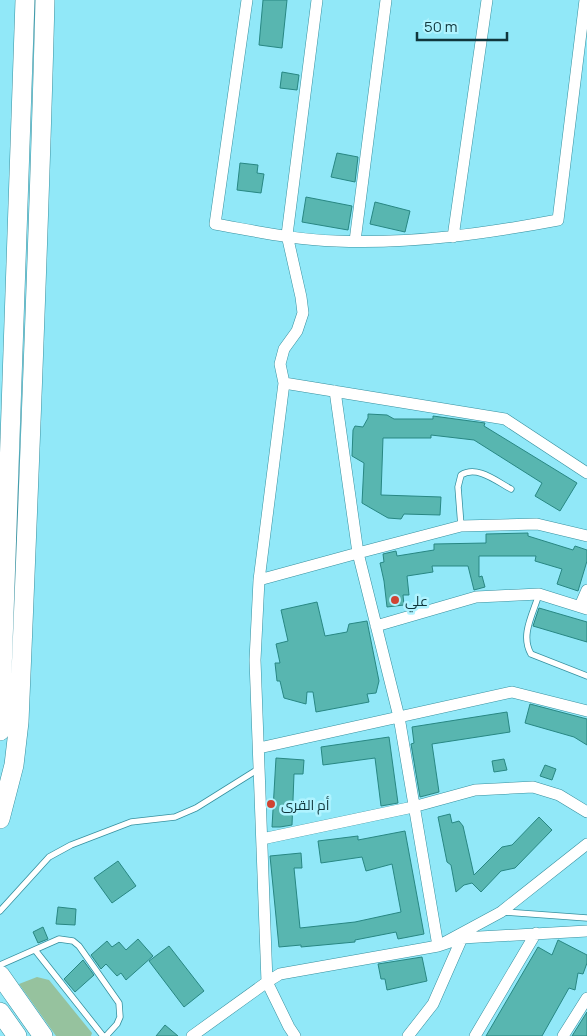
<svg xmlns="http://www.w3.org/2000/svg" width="587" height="1036" font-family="Manrope,Cairo,sans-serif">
<rect width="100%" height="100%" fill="#91e8f8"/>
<path fill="#96c29e" d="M37,977l12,3 43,53 -1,3h-35l-37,-52z"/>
<path fill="#58b6b0" stroke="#288783" d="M263,0h24l-5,48 -23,-3z
M282,72l17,3 -2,15 -17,-2z
M337,153l21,4 -3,25 -24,-5z
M240,163l18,2 -1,8 7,1 -3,19 -24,-3z
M306,197l46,9 -4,24 -46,-8z
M375,202l35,9 -5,21 -35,-8z
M368,414l19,1 7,4h39v-3l52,7 -1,3 93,57 -17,28 -25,-15 7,-13 -68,-43 -43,-5v3h-48l-2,57 60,2 -1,18 -36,-1 -3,5 -13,-1 -26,-15 2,-40 -12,-7 1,-26 2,-4 8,1 5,-9z
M528,533v3l45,14 2,-4 12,4v11l-9,30 -21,-7 5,-15 -27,-8 1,-5h-57v21l3,-1 3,11 -11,3 -6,-24h-36l1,6 -26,4 2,19h-6l1,10 -17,2 -3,-26 -4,-18 4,-1 -1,-8 13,-3 1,5 37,-6v-6l52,-1v-9z
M317,602l8,34 22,-4 2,-8 18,-3 12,60 -3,12 -9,1 2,8 -53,10 -3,-20h-6l-1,12 -22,-6 -4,-17h-3l-2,-18h5l-4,-19 12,-3 -7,-31z
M539,608l48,14v20l-54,-16z
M530,704l57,15v26l-13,-8 -49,-14z
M507,712l3,20 -78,12 7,48 -19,5 -9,-53 3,-1 -2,-16z
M389,737l9,66 -17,3 -6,-48 -52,7 -2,-18z
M276,758l28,2 -1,14h-9l-2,51 -12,2h-8z
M504,759l3,11 -13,2 -2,-11z
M545,765l11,4 -4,11 -12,-4z
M450,814l2,9 7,-2 4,5 11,49 28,-28 10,-2 27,-28 13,13 -37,38 -14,3 -20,21 -9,-9 -8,2 -8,7 -5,-27 -4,-3 -9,-45z
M405,831l19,103 -26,5 -2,-7 -41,8v2l-54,5v-2l-22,2 -9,-91 31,-3 1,15h-8l6,60 55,-6 46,-10 -9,-48 -26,7 -4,-14 -41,6 -3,-22 40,-5v4z
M118,861l18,25 -24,17 -18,-25z
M58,907l18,2 -1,16 -19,-1z
M43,927l5,12 -10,4 -5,-11z
M138,939l15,17 -27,24 -5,-7 -4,3 -11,-12 -5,5 -10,-14 16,-14 5,6 7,-5 7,8z
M558,940l29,15v8l-4,11 -5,-1 -3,17 -6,-2 -27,48h-56l52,-89 14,8z
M169,946l35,45 -20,16 -35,-46z
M422,957l5,24 -40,9 -2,-11h-4l-3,-15z
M83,960l11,15 -19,17 -11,-13z
M587,1012v24h-15z
M165,1025l13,11h-22z"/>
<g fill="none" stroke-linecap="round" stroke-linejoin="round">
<g stroke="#36909f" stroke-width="7">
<path id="service" d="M461,526l-3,-39 3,-12c16,-10 35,6 50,14
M539,594c-6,20 -19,41 -8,60l56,22
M0,911l49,-54 22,-12 60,-23 44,-5 21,-9 64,-40
M504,912l83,6
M35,950l68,86
M0,965l59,-26 14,2 6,5 40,57 1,14 -3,7 -11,12"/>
</g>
<g stroke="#36909f" stroke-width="12">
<path id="minor" d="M247,0l-32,224c40,7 80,16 121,17 76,3 148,-7 222,-21l27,-220
M317,0l-30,235 14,62 2,16 -6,18 -13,18 -4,15 4,19 -25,197 -4,80 12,322 13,-8 158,-28 63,-34 86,-68
M453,237l34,-237
M355,241l31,-241
M284,383l221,36 82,54
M335,391l23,162 103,-27 76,-2 50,12
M259,580l99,-27 41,164 39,229 24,-8 125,-7
M580,606l7,-16
M376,626l100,-29 63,-3 48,15
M259,748l253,-56 75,19
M262,839l151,-32 62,-17 58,-3 26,8 28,17
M192,1036l75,-54 22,45 6,9
M408,1036l25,-32 29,-66
M475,1036l61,-103
M563,1036l24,-38"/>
</g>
<g stroke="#36909f" stroke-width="20">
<path id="primary" d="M0,731l25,-731
M0,819l14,-54 5,-43c10,-241 20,-481 26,-722"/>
</g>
<g stroke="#36909f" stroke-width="20">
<path id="trunk" d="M0,975l43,61
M0,1012l17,24"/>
</g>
<use href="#service" stroke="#fff" stroke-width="5.5"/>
<use href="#minor" stroke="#fff" stroke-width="11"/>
<use href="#primary" stroke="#fff" stroke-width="19"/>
<use href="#trunk" stroke="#fff" stroke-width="19"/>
</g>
<g fill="#d04432" stroke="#aff3ff" stroke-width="2">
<circle cx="395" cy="600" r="5"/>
<circle cx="271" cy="804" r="5"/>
</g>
<g text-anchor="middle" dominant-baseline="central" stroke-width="5" stroke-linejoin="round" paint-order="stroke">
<g font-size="14" fill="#10363c" stroke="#aff3ff" text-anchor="start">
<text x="405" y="600">علي</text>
<text x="281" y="804">أم القرى</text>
</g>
</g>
<path d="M417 32v8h90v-8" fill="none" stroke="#10363c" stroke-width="2.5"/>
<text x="424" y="32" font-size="15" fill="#10363c" stroke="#aff3ff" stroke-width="4" paint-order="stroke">50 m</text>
</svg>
